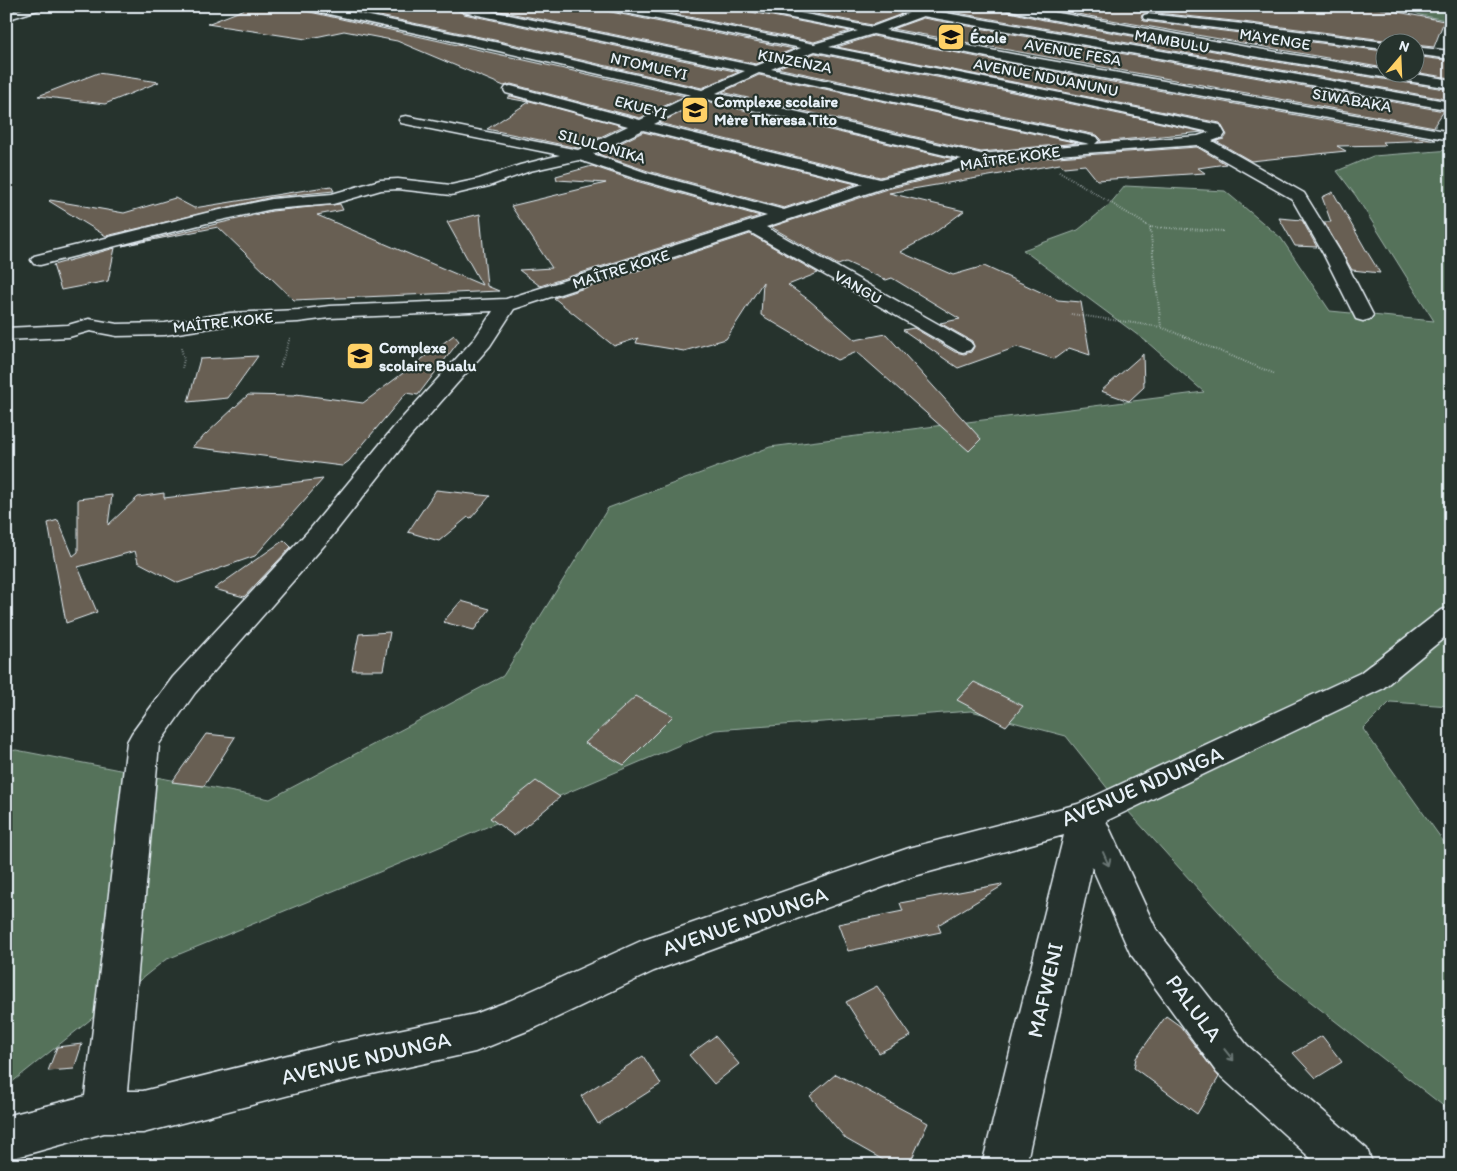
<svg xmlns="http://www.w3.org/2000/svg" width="1457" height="1171" font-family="Itim,sans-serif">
<rect width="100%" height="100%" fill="#26332d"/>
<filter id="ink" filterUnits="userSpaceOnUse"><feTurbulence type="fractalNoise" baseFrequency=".02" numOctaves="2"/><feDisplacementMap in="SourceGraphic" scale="10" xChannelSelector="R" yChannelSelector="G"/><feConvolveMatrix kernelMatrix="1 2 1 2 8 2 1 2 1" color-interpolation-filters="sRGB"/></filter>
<g filter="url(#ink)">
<path fill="#55725a" stroke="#9eb2a9" d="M1403,6h48v15l-31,-6z
M1451,150v556l-61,-4 -27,27 88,123v260l-177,-139 -166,-184 -42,-53 -95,-25 -256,19 -299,127 -251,103 -159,127v-335l10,-2 254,49 233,-123 105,-168 162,-61 434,-55 -57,-50 -124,-92 55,-20 31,-25 16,-19 100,5 56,47 49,73 104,10 -78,-125 -19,-25 36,-15z"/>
<path fill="#685f52" stroke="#e8f1f8" d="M253,6h50l3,5 4,1 375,84 -45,22 -129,-34 -7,2 -107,-45 -53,-10 -38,8 -99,-15z
M332,6h126l-1,4 7,4 275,58 -37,16 -203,-47z
M476,6h123l7,5 188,38 -38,15z
M634,6h105l7,5 104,20 -36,11z
M775,6h122v6l5,2 -30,11z
M918,6h80l3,4 43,10 208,38 199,32v10z
M1032,6h335l77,15 -10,26 -20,-2v-3h-28l-2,-2 -141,-18 -95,-10 -7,4 3,5 240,30v17z
M923,18l521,93 -9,13v3l-543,-98z
M873,36l139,28 424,76 -54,2 4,3 -49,1 9,5 -95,10 -35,-20 8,-2 3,-4 -7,-12 -383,-76z
M815,53l248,49 140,30 -103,10 1,-3 -4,-4 -320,-67z
M1414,56l37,5v17l-37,-6z
M98,73l61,9 -54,22 -67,-8z
M759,75l319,68 -97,9 -259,-60z
M511,96l112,30 -45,22 -91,-19 42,-27 -22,-4z
M705,101l249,58 -74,18 -221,-54z
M643,132l213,52 -72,24 -136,-37 -50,-17z
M1197,147l29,17 -28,4 7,5 -108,7 -12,-15 -21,2 -4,-3 -171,29 75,18 -31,23 -33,18 53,23 31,-9 74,34 23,2 9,53 -21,-7 -15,11 -37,-12 -59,21 -55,-38 11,-2 41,24 9,2 7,-2 3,-5 -2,-6 -32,-18 20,-4 -68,-41 -6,2 -40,-18 -8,3 -67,-38 116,-38 94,-23 48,-7z
M592,166l44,15 124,35 -220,70 -21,-16 33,-2 -41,-62 95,-23 -49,-3 -1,-4z
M331,186l3,5 -62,6 -166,39 -57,-35 1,-1 74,13 51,-15 19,10z
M1333,192l33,58 14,23 -28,-3 -28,-48h7l-9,-25z
M340,204l3,6 -26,5 165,70 -35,-63 33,-8 7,72 12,5 -205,9 -76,-73 -96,19 150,-35z
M1279,218l23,2 15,27 -22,-1z
M750,234l68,39 -30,12 21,15 46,40 31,-6 95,105 -12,12 -112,-99 -20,8 -76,-45 2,-33 -37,57 -42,12 -48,-8 2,-5 -24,8 -60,-48z
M115,248l-7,33 -47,9 -8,-25z
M454,335l5,6 -41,54 -12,-2 -57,68 -7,5 -150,-19 56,-52 46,1 2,-2 67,9z
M1143,354l1,33 -15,14 -28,-10z
M258,356l-30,42 -40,4 12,-43z
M323,479l-68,77 -77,27 -40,-21 -3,-11 -57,16 19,45 -31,11 -18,-100 10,-3 15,36 5,-4v-53l34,-4 -4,30 30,-28 26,-4v5z
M436,490l54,6 -19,22 -3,-1 -29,24 -31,-9z
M284,540l7,7 -47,50 -30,-8z
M461,601l29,8 -16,21 -31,-8z
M390,632l-7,38h-31l7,-36z
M974,682l49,24 -17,20 -49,-26z
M636,696l37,20 -49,49 -39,-22z
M206,734l29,3 -31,49 -32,-4z
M536,781l24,16 -46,39 -24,-18z
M1002,884v2l-64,39 3,7 -93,19 -10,-27 65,-13 -3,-8z
M877,986l34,50 -32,17 -33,-51z
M1166,1016l14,10 39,51 -22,37 -63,-46 2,-10z
M715,1036l24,28 -25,20 -25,-29z
M1322,1036l20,26 -26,16 -23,-25z
M82,1044l-8,25 -26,2 9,-24z
M643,1056l18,28 -63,40 -17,-28z
M836,1074l92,49 -19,42h-17l-46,-26 -36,-43z"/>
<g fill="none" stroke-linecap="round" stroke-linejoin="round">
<g stroke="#e8f1f8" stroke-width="3">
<path id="minor" d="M305,6h17l177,37 203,47 43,-19 -281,-59 -5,-3 1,-2 6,-1 290,60 45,-18 -195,-39 -5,-3h22l191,38 44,-13 -112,-22 -5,-3h23l108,21 37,-14 -10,-2 -1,-2 1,-2 7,-1 545,96v8l-528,-94 -38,14 127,24 439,78v8l-439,-78 -139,-28 -44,13 391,78 5,9 -2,3 -11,4 92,52 37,60 32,62 -3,4 -7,2 -7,-2 -33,-66 -31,-54 -95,-54 -168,12 -48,7 -95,23 -120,40 204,115 3,4 -3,4 -7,2 -7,-2 -206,-118 -236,77 -24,37 -80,91 -81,103 -134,153 -36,51 -32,347h16l193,-48 139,-29 34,-13 132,-60 268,-93 169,-44 282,-131 81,-63 10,-2v24l-69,57 -276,132 50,108 91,116 120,104 6,16h-55l-101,-92 -87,-120 -38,-86 -66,298h-44l82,-330 -153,42 -257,94 -117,56 -62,25 -139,31 -193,50h-39l-98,27v-44l79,-20 42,-354 5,-9 41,-56 138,-149 83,-101 81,-89 18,-27 -164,7 -31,4 -68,3 -65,10 -48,1 -27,-5 -21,6 -63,3v-12l62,-3 21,-6 28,5 48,-1 65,-10 68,-3 31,-4 177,-7 261,-83 -130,-37 -58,-19 -49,11 -41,15 -38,9 -53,-6 -17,1 -48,14 -61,5 -65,14 -167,42 -6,-1 -3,-4 3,-4 172,-43 66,-14 60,-5 48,-14 18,-1 53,6 28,-6 41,-14 40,-10 -159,-32 -2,-3 2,-3 5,-1 172,34 50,-24 -122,-33 -2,-3 2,-3 5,-1 129,34 51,-25 -192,-44 -189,-41 -4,-1zM815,51l248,49 147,32 -12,4 -103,8 4,-4 -2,-3 -5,-1 -321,-67zM759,73l331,71 -109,10 -265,-61zM705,99l257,60 -82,20 -226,-55zM643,130l220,54 -79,26 -137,-37 -54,-19z
M1000,6h20l232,42 132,22v2h19l48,8v8l-199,-32 -208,-38 -43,-10z
M1148,14l95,10 141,18v7l-240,-30 -1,-2 1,-2z
M1414,47l37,4v8l-37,-5z"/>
</g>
<g stroke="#e8f1f8" stroke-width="3">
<path id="tertiary" d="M32,6h18l-44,14v-6z"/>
</g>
<path stroke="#e8f1f8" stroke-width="2" stroke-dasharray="0.5 2" stroke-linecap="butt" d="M1059,171l91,56 11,100
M1150,227l73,4
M1071,314l90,13 114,47
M181,348l3,11 -2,10
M280,367l10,-29"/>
<use href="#minor" fill="#26332d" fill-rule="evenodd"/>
<use href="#tertiary" fill="#26332d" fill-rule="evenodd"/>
</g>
<defs><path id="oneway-shaft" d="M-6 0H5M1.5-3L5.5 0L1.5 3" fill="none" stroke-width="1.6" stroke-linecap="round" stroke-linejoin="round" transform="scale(1.25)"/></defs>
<g stroke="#6a7674">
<use href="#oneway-shaft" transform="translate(1106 859) rotate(66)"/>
<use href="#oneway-shaft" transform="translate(1229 1055) rotate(51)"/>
</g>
</g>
<defs>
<g id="school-square" transform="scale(1.4375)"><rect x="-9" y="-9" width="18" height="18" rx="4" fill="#ffd166" stroke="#26332d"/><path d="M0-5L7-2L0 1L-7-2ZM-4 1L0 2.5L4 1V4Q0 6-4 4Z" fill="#111"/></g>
</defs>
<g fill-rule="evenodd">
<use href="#school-square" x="951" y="37"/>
<use href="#school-square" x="695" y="110"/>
<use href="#school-square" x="360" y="356"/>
</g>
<g text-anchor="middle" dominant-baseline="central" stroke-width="4.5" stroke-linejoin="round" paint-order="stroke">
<g font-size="16" font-weight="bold" fill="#e8f1f8" stroke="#26332d" text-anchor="start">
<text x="970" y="37">École</text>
<text x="714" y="101">Complexe scolaire<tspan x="714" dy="18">Mère Theresa Tito</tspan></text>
<text x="379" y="347">Complexe<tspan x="379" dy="18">scolaire Bualu</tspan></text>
</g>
<g font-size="16" fill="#e8f1f8" stroke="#26332d">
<text transform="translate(1275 39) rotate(9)">MAYENGE</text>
<text transform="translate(1172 41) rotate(10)">MAMBULU</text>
<text transform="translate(1073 52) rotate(10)">AVENUE FESA</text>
<text transform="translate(795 61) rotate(11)">KINZENZA</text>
<text transform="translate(649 66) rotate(13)">NTOMUEYI</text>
<text transform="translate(1046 77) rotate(11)">AVENUE NDUANUNU</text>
<text transform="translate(1352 100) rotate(10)">SIWABAKA</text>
<text transform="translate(641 107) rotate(15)">EKUEYI</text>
<text transform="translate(602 146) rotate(16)">SILULONIKA</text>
<text transform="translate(1010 158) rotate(-8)">MAÎTRE KOKE</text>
<text transform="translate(621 269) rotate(-17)">MAÎTRE KOKE</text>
<text transform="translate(858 287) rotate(30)">VANGU</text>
<text transform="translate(223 322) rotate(-6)">MAÎTRE KOKE</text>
</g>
<g font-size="22" fill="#e8f1f8" stroke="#26332d">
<text transform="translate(1142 786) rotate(-23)">AVENUE NDUNGA</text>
<text transform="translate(745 921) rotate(-19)">AVENUE NDUNGA</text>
<text transform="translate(1045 990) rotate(-77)">MAFWENI</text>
<text transform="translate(1194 1008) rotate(53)">PALULA</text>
<text transform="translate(366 1058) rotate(-13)">AVENUE NDUNGA</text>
</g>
</g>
<rect width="1457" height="1171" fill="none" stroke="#26332d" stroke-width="25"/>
<rect x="12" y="12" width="1432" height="1146" fill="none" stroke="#e8f1f8" stroke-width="2" filter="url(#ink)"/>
<g transform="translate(1400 58) rotate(19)"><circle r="24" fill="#26332d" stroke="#747f7e"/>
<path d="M0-4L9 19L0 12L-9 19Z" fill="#ffd166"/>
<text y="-8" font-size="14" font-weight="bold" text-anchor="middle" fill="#e8f1f8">N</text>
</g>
</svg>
